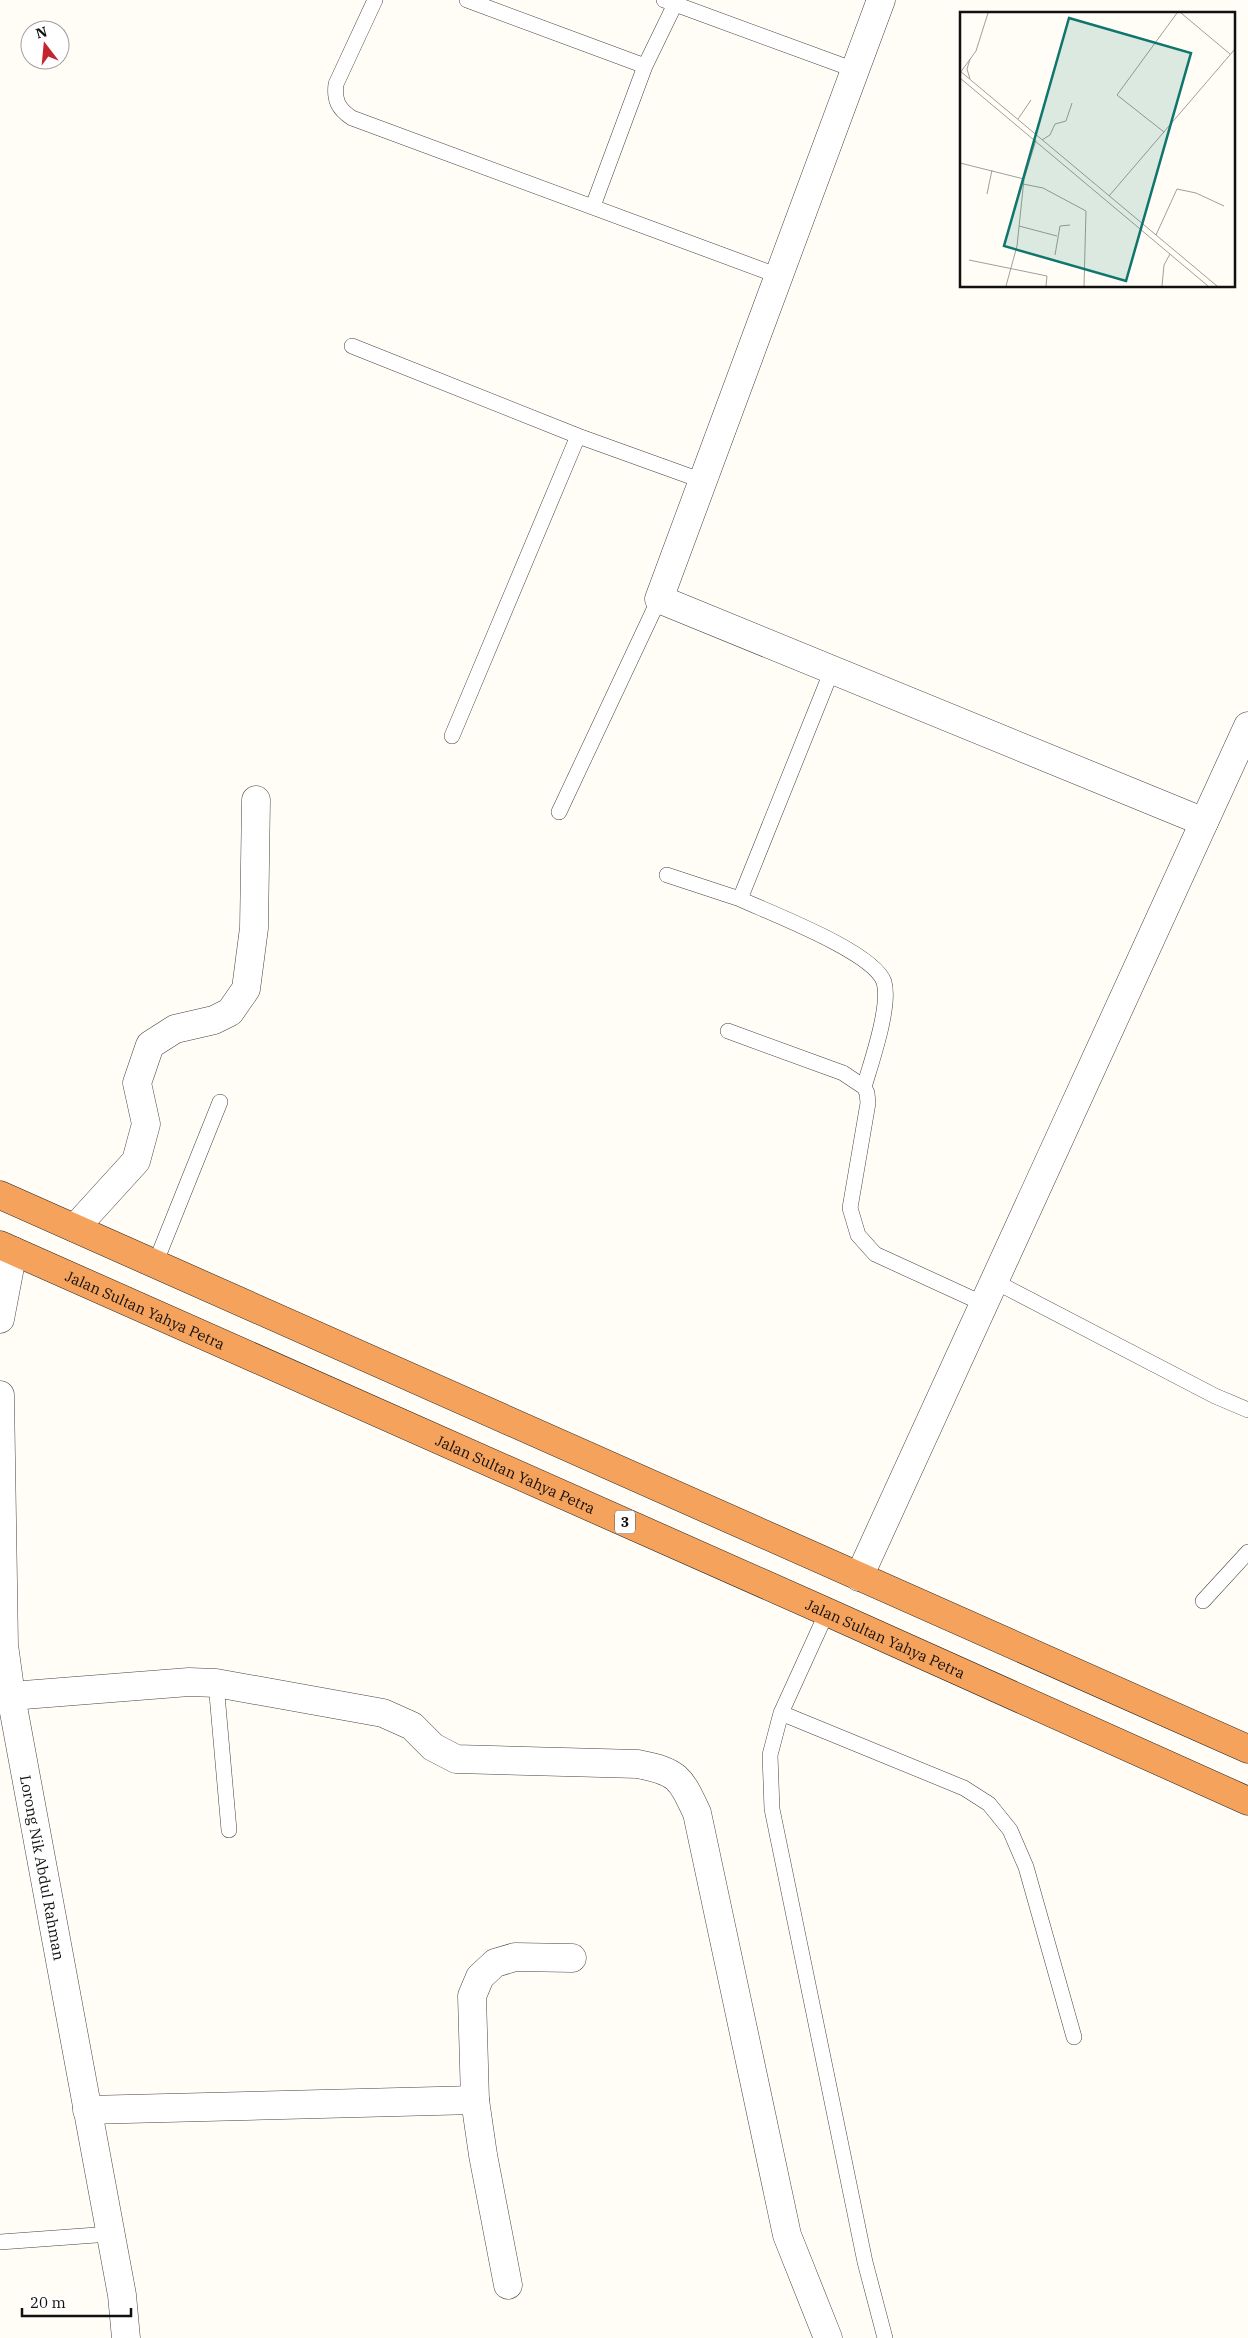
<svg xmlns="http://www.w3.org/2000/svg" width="1248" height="2338" font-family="'IBM Plex Serif',serif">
<rect width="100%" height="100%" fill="#fffdf5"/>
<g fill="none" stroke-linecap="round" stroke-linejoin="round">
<g stroke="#444" stroke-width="16">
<path id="lane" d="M375,0l-39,84c-2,16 2,25 16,34l427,158
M467,0l178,66 -52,140
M664,0l191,70
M645,66l32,-66
M352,346l226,90 125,45
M832,670l-92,229c30,14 134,53 144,83 7,24 -13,81 -20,105
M452,736l126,-300
M559,812l100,-213
M667,875l73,24
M728,1031l115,42 21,14 3,6 1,10 -18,105 8,27 17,19 109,50
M155,1264l65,-162
M994,1281l221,115 33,14
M1203,1601l45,-49
M827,1612l-46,101 -11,42 2,54 93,453 20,76
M216,1683l13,147
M781,1713l183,75 25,16 21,26 16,37 48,170
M0,2242l110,-8"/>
</g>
<g stroke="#444" stroke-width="29">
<g id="street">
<path d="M881,0l-222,599 545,223"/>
<path d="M75,1228l61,-67 10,-37 -9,-41 13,-38 25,-16 39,-9 16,-8 16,-23 8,-61 2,-128"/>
<path d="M0,1319l13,-68"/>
<path id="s1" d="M0,1395l4,250 7,51 111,599 4,43"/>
<path d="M859,1577l389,-851"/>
<path d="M11,1696l178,-14 27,1 167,30 29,13 21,21 23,12 182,5c40,8 42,13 59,49l90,422 41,103"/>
<path d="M87,2110l388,-10"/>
<path d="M508,2285l-25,-130 -8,-55 -3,-104 8,-19 15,-14 20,-6 57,1"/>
</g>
</g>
<g stroke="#222" stroke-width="29">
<g id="highway">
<path d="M0,1195l1248,554"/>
<path id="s2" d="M0,1245l827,367 421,189"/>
</g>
</g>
<use href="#lane" stroke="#fff" stroke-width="15"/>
<use href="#street" stroke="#fff" stroke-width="28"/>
<use href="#highway" stroke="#f5a25d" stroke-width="28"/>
</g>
<g text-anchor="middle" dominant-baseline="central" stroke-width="5" stroke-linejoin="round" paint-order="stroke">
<rect fill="#fff" stroke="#585858" stroke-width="1" x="615" y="1510.5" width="20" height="23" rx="4"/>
<g font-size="14" font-weight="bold" fill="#111">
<text x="625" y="1522">3</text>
</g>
<g font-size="15" fill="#111" stroke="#fff">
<text stroke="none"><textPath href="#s2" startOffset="159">Jalan Sultan Yahya Petra</textPath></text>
<text stroke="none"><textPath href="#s2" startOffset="564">Jalan Sultan Yahya Petra</textPath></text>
<text stroke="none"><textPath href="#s2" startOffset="969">Jalan Sultan Yahya Petra</textPath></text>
<text stroke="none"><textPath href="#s1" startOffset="476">Lorong Nik Abdul Rahman</textPath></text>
</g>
</g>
<g transform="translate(960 12)">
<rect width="275" height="275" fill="#fffdf5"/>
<path fill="none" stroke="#a09f9a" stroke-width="1" d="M221,1l49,41M0,59l257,215M0,61l16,-22 12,-38M0,66l248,208M10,67l-3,-10 3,-10M58,107l13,-19M204,120l-47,-37 60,-82M82,128l8,-5 5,-11 11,-3 6,-18M0,151l64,16M63,172l20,4 43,23 -2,75M27,182l5,-24M149,184l126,-147M59,214l38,10M196,223l21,-46 19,4 28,13M95,243l5,-29 10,-1M9,248l78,16 -1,10M46,274l11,-40 7,-67 12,-39M202,274l2,-21 6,-11"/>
<path fill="#0f766e" fill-opacity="0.15" stroke="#0f766e" stroke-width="2.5" d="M109,6l122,35 -65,228 -122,-35z"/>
<rect width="275" height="275" fill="none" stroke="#111" stroke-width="2.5"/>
</g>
<g transform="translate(45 45) rotate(344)"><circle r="24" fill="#ffffff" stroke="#a0a0a0"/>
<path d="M0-4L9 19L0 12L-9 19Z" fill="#c4262e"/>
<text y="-8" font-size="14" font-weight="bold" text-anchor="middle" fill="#111111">N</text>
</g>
<path d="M22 2308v8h109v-8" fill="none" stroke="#111111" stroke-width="2.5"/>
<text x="30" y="2308" font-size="15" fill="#111111" stroke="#ffffff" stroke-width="4" paint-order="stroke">20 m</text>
</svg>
